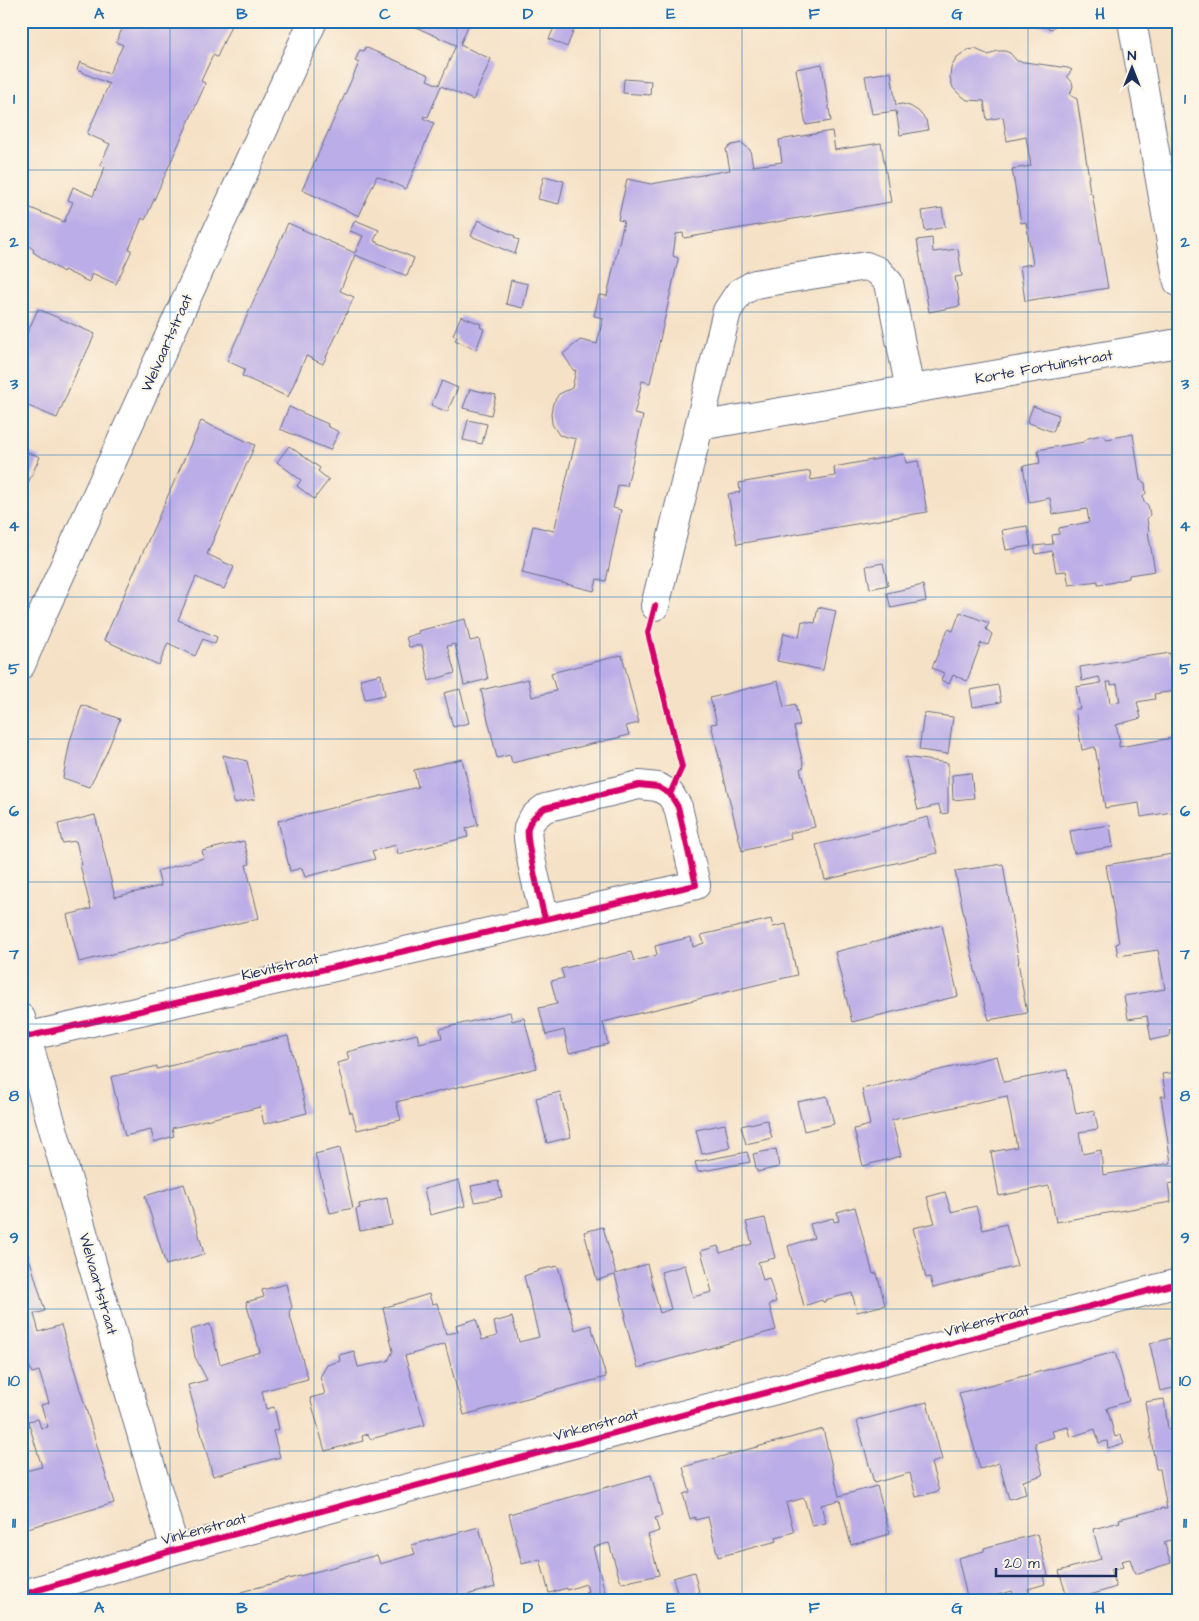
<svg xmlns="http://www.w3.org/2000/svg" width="1199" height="1621" font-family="'Architects Daughter',sans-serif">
<rect width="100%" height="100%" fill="#fcf5e5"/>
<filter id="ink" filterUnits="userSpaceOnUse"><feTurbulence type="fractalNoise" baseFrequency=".02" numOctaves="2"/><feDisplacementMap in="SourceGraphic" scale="10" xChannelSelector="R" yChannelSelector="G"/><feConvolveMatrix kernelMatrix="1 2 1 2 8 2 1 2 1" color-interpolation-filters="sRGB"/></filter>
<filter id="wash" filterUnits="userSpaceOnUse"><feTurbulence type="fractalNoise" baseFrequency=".0096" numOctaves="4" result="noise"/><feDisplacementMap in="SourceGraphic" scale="20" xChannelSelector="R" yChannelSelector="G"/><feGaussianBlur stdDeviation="1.12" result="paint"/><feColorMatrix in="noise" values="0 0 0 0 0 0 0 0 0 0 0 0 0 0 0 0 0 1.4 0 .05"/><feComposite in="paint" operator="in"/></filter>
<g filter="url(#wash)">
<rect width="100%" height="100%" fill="#f5e1c6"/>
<g id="blocks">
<path fill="#bbade7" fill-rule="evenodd" d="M126,21h107l-16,36 -4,-2 -12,26 4,2 -1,4 -59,133 -3,-2 -13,31 2,1v2l-15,32 -24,-11 -3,9 -25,-12 -1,2 -30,-20 1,-2 -13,-10v-36l43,18 9,-20 -5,-2 5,-13 20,9 12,-29 -5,-2 10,-21 -23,-10 22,-50 -32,-14 3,-8 29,12 14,-29 -7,-3z
M402,21h68l-10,24 31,14 -18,41 -32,-14 -13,31 -4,-1 -1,2 11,5 -28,66 -29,-13 -18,40 -57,-26 57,-127 -4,-2 5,-11 4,1 1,-4 64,28 -2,5 12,5 17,-40z
M557,21h6l12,6 -8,20 -18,-8z
M677,21h21l1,3 -21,4z
M1016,21h43l-7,8z
M975,49l14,6 8,-4h8l5,2 7,8 51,7 4,2 -5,6 5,6 1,4 -3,9 7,4 12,79h-1l2,15h2l16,95 -83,13 -5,-35 13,-2 -7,-42 -5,1 -9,-54 19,-3 -5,-29 -19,4 -4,-24 -16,3 -3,-19 -17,-1 -9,-7 -5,-5 -3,-11 1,-9 5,-9 12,-9z
M822,64l9,57 -25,4 -10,-56z
M891,72l5,33 6,-1 8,2 8,5 8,9 2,10 -28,5 -4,-24 -24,3 -7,-38z
M624,79l27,2 -1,14 -27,-2z
M832,131l3,19 46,-7 10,59 -207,36 -1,-5 -7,1 -3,22 5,2v2l-28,123 -8,-2 -5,22 -3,11 9,2 -16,70 -9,-1 -2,11 -3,12 8,2 -15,71 -9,-2 -3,12 -72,-18 11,-47 21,5 22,-92 -17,-4 -7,-11 -1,-11 2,-10 6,-9 13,-6 4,-18 -2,1 -11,-17 17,-14 17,4 6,-26 -9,-2 5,-21 8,1 17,-75 -6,-1 9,-41 24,5 79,-14 -4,-21 6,-4 10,-2 8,7 3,16 29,-4 -3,-22z
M544,176l20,5 -5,23 -21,-5z
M942,208l3,19 -20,4 -3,-20z
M355,220l24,10 -5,11 40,17 -7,18 -52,-21 -15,36 14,6 -31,67 -17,-8 -18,41 -46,-21 3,-7 -18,-8 61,-138 67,30 8,-17 -13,-5z
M478,220l37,16 -1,2 5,2 -4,14 -44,-18z
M932,238l1,14 25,-3 4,27 -7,1 5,29 -31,6 -12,-72z
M511,280l17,4 -5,24 -17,-4z
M38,309l57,25 -12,26 -1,-1 -25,59 -36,-15v-56z
M461,316l20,8 -1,3 4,2 -8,21 -21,-10 2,-3 -4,-2z
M442,381l16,7 -11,24 -16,-7z
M470,389l26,6 -5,20 -28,-7z
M1033,406l26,9 -6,17 -26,-10z
M289,407l39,17 -1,2 12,6 -9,18 -50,-21z
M468,420l19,4 -5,20 -19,-4z
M201,421l54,24 -48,109 27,13 -10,22 -7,-3v1l-21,-10 -18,43 39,17 -2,7 -12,-5 -8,17 -27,-13 -9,22 -55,-25z
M1133,434l7,46 5,3 1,10 -3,4 1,5 4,3 2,10 -3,4 2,12 -1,1 7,39 -26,4v3l-19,5 -12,1v-3l-29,4 -3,-14 -10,1 -4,-21 -16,3 -2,-8 19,-2 -1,-9 7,-1v-6l30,-6 -2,-13 -34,5 -3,-16 -21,4 -6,-36 17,-3 -2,-13 46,-8 4,-4 14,-3 5,4z
M289,446l31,22 -2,3 11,9 -15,19 -17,-13 4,-6 -24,-18z
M21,449l19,8 -19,41z
M904,454l2,9 12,-2 9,51 -190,32 -9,-50 12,-2 -1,-9 71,-12 1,9 24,-4 -1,-9z
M1027,526l4,20 -25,4 -4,-20z
M883,563l5,22 -18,4 -4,-23z
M923,585l3,16 -35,7 -4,-15z
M818,607l18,4 -13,59 -46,-9 7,-28 15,4 3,-16 13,2z
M960,612l29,11 -3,6 6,5 -4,11 -7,-2 -14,38 -14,-6 -4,9 -8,-4 3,-7 -12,-5 16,-39 5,2z
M465,619l5,22 9,-2 9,40 -24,6 -9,-41 -8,2 8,27 -26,8 -7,-36 -13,2 -3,-10 13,-4 -1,-2z
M1170,653l6,38 -22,3 1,5 -18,3 4,16 -25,7 4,18h-1v4l59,-10v74l-37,6 -2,-14 -34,5 -10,-61 -13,3 -7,-41h5l-4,-22 25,-4 -2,-6 -17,4 -2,-14zM1107,682h4v3l6,-1 3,18 -10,1z
M622,655l17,68 -13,3 3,9 -117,28 -2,-8 -13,3 -16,-68 47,-11 4,18 24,-6 -5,-18z
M381,674l4,21 -20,4 -5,-20z
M778,681l6,26 11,-3 5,21 -6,2 10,40 -4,2 15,58 -25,6 1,6 -49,12 -31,-127 6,-1 -7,-25z
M998,685l3,17 -28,5 -3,-17z
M460,689l9,34 -16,4 -9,-34z
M82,705l38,14 -14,35 -17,33 -26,-9 7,-37z
M924,713l29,4 -5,37 -29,-4z
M223,755l24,6 8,38 -21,4z
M905,757l43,6v50l-7,1 -2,-9 -21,5z
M462,759l16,66 -12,3 2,9 -70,17 -2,-9 -24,6 3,8 -70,18 -3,-9 -12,3 -12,-50 140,-34 -4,-17z
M971,773l3,25 -21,2 -1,-25z
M95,815l20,82 46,-11 -4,-15 47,-13 -2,-7 42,-10 6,23 -4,1 13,53 -180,44 -12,-47 24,-6 -11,-44h2l-6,-24 -14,2 -4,-19z
M928,817l9,36 -112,27 -9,-35z
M1110,825l3,22 -39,6 -4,-22z
M1178,853v176l-9,1 1,6 -19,4 -4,-24 -19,3 -4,-23 41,-7 -7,-39 -40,6 -2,-12 3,-1 -13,-78z
M1003,864l16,98h-1l9,51 -38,7 -14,-50 -20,-99z
M771,919l2,8 13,-3 11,51 -194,47 5,22 -39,9 -5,-23 -18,5 -7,-27 18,-4 -6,-23 13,-3 -3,-9 70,-17 3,9 23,-6 -2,-9 36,-9 2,10 11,-4 -3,-8z
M942,925l16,71 -106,26 -17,-70z
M510,1012l2,9 12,-3 13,50 -141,34 5,18 -44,10 -5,-18 -2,1 -13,-50 12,-3 -2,-8 70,-18 2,9 23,-5 -2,-9z
M288,1036l19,77 -43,11 -4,-17 -88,21 2,8 -20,6 -3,-12 -26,6 -14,-59 46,-11v3l86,-21v-2z
M997,1056l7,26 63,-12 9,44 18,-4 4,19 -19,3 4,22 18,-4 2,25 68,-12 -10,-67h5l-4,-22 16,-2v110l-10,2 3,18 -115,20 -7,-36 -50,10 -8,-44 26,-5 -10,-51 -115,24 9,36 -38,10 -9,-37 16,-4 -8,-36z
M560,1092l11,45 -24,6 -11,-45z
M827,1096l7,28 -30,7 -7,-29z
M767,1120l5,18 -26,6 -5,-18z
M725,1124l5,24 -28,6 -6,-24z
M340,1148l13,60 -23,5 -15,-59z
M776,1149l3,18 -22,5 -4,-18z
M747,1152l3,10 -52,10 -3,-10z
M459,1180l6,26 -35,9 -6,-26z
M498,1181l4,16 -27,5 -4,-16z
M184,1184l8,24 12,46 -38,11 -21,-69z
M945,1192l6,20 25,-6 7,24 23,-6 11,42 -84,22 -3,-11 -4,1 -13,-50 22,-5 -8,-26z
M387,1198l5,27 -32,6 -4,-22 4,-1 -1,-4z
M855,1207l18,67 4,-1 8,32 -28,7 -5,-19 -27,7v2h-2l-1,-2 -18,6 -16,-60 26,-8 -4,-14 23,-6 1,4 5,-1 -2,-9z
M765,1218l10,40 -17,4 5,18 6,-2 7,24 -7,2 7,26 -138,38 -14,-51 2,-1 -11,-41 -18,5 -13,-48 19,-5 13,47 31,-10 13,49 11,-4 -10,-37 24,-7 8,32 19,-5 -11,-41 17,-5 2,7 32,-9 -6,-22z
M28,1254l17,57 -11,3 5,18 22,-7 53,178 -93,27v-58l21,-5 -14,-46 10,-2 3,9 7,-1 -7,-22 8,-2 -10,-32 -7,2 -11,-31v-86z
M558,1266l17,64 16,-5 15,52 -142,38 -19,-71 -40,12 20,69 -55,14 -2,-5 -6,2 1,5 -38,10 -15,-53 15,-4 -5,-17 7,-12 13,-4 -1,-6 15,-4 4,16 30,-6 5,-10 -10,-43 46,-14 3,10 5,-1 9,31 12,-2 -2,-7 20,-6 6,21 15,-4 -3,-14 18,-5 7,25 20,-5 -15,-61 15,-5 -1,-1z
M286,1284l6,23 -3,5 19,67 -46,12 4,18 8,-2 5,22 -6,2 7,26 -67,19 -25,-91 19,-5 -12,-23 -5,-27 20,-6 10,40 40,-12 -14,-50 18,-5 -2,-7z
M1171,1338l7,29v20l-18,4 -10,-47z
M1115,1352l14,49 -22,7 8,29 6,-2 3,8 -16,5 -1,-7 -8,2 -4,-14 -24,8 -3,-10 -16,4 2,6 -19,6 8,32 -20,6 3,13 -17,5 -10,-36 -19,6 -21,-76z
M1164,1399l4,30 6,-1 4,22v16h-2l2,13v59l-14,4 7,21 -36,11 -5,-15 -9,2 2,6 -12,3 5,17 -42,13h-6l-9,-29 42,-12 -8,-30 27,-7 -1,-3 45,-11v1h3l-7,-40h-4l-11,-67z
M927,1402l15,58 -11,3 8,28 -23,6 -6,-24 -36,10 -17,-62z
M823,1429l16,67 38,-10 13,48 -39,11 -11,-45 -19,5 5,18 -14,3 -8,-28 -18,5 8,29 -18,5 1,4 -59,16 -10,-40 -13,3v-3l-5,2 -7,-25 7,-2 -7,-25z
M651,1475l11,41 -7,2 4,13 -11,4 11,40 -37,8 -3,-6 -10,-34 -16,4 14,53h-20l-2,-8 3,-1 -2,-7 -19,6v-2l-18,5 -9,-34 -18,5 -13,-50z
M479,1527l16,60 -46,13h-206l-2,-8 136,-37 3,9 35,-10 -3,-9z
M1037,1534l11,41 -5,1 2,8 -17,5 3,7 -13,4h-3l-3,-9 -22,6 1,3h-33l9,-3 -9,-39 26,-7v-3z
M1178,1540v21h-1l-6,-20z
M694,1572l7,28h-22l-6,-22z"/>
</g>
</g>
<g filter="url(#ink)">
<use href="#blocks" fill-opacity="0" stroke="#676d82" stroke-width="1"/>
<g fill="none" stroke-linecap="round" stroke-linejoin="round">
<g stroke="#676d82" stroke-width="30">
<path id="street" d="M1132,21l46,261
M910,390l-21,-107 -11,-12 -12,-5 -111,18 -16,9 -12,18 -28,115 479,-83
M655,606l44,-180
M21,665l20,-48 272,-596
M21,1018l154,532
M21,1038l675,-153 -18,-78 -8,-13 -12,-7 -19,-2 -94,23c-8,6 -14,10 -17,20 -3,13 13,74 17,91
M21,1595l154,-45 1003,-267"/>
</g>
<use href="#street" stroke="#fff" stroke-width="28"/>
<g stroke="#fcf5e5" stroke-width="9">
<path id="cycleway" d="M655,606l-7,27 34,134 -12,27
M21,1038l675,-153 -18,-78 -8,-13 -12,-7 -19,-2 -94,23c-8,6 -14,10 -17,20 -3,13 13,74 17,91
M21,1595l154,-45 1003,-267"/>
</g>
<use href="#cycleway" stroke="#d6006c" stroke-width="6"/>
</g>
</g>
<path fill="none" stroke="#1f6fb2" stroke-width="1" stroke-opacity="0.55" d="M170,21v1579M314,21v1579M457,21v1579M600,21v1579M742,21v1579M886,21v1579M1028,21v1579M21,170h1157M21,312h1157M21,455h1157M21,597h1157M21,739h1157M21,882h1157M21,1024h1157M21,1166h1157M21,1309h1157M21,1451h1157"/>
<g text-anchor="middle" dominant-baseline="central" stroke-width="4" stroke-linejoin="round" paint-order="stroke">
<g font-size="15" fill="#1b2f5e" stroke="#fcf5e5">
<text transform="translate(167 343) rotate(-66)">Welvaartstraat</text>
<text transform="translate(1044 367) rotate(-10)">Korte Fortuinstraat</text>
<text transform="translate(280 967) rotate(-13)">Kievitstraat</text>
<text transform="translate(98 1284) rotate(74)">Welvaartstraat</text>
<text transform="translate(987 1321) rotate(-15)">Vinkenstraat</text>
<text transform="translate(596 1425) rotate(-15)">Vinkenstraat</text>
<text transform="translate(204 1529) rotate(-15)">Vinkenstraat</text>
</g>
</g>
<rect width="1199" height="1621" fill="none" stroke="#fcf5e5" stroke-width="55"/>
<g transform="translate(1132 68)" stroke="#fcf5e5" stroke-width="4" paint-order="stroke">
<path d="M0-4L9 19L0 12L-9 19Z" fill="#1b2f5e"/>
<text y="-8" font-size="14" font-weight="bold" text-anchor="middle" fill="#1b2f5e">N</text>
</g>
<path d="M996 1568v8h120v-8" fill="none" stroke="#1b2f5e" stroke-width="2.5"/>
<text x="1004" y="1568" font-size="15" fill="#1b2f5e" stroke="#fcf5e5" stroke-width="4" paint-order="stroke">20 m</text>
<rect x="28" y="28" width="1144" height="1566" fill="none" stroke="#1f6fb2" stroke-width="2"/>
<g font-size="16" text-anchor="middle" font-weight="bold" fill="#1f6fb2">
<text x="99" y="19">A</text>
<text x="242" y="19">B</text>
<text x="385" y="19">C</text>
<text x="528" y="19">D</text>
<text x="671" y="19">E</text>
<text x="814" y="19">F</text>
<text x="957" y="19">G</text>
<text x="1100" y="19">H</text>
<text x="14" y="104">1</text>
<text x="1185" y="104">1</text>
<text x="14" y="247">2</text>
<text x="1185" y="247">2</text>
<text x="14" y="389">3</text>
<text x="1185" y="389">3</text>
<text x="14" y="531">4</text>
<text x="1185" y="531">4</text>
<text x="14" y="674">5</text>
<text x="1185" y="674">5</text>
<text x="14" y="816">6</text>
<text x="1185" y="816">6</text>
<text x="14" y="959">7</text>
<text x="1185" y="959">7</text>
<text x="14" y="1101">8</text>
<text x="1185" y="1101">8</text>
<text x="14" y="1243">9</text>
<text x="1185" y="1243">9</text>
<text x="14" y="1386">10</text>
<text x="1185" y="1386">10</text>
<text x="14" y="1528">11</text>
<text x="1185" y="1528">11</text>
<text x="99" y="1613">A</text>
<text x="242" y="1613">B</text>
<text x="385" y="1613">C</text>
<text x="528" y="1613">D</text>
<text x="671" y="1613">E</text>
<text x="814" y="1613">F</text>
<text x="957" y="1613">G</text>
<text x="1100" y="1613">H</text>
</g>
</svg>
